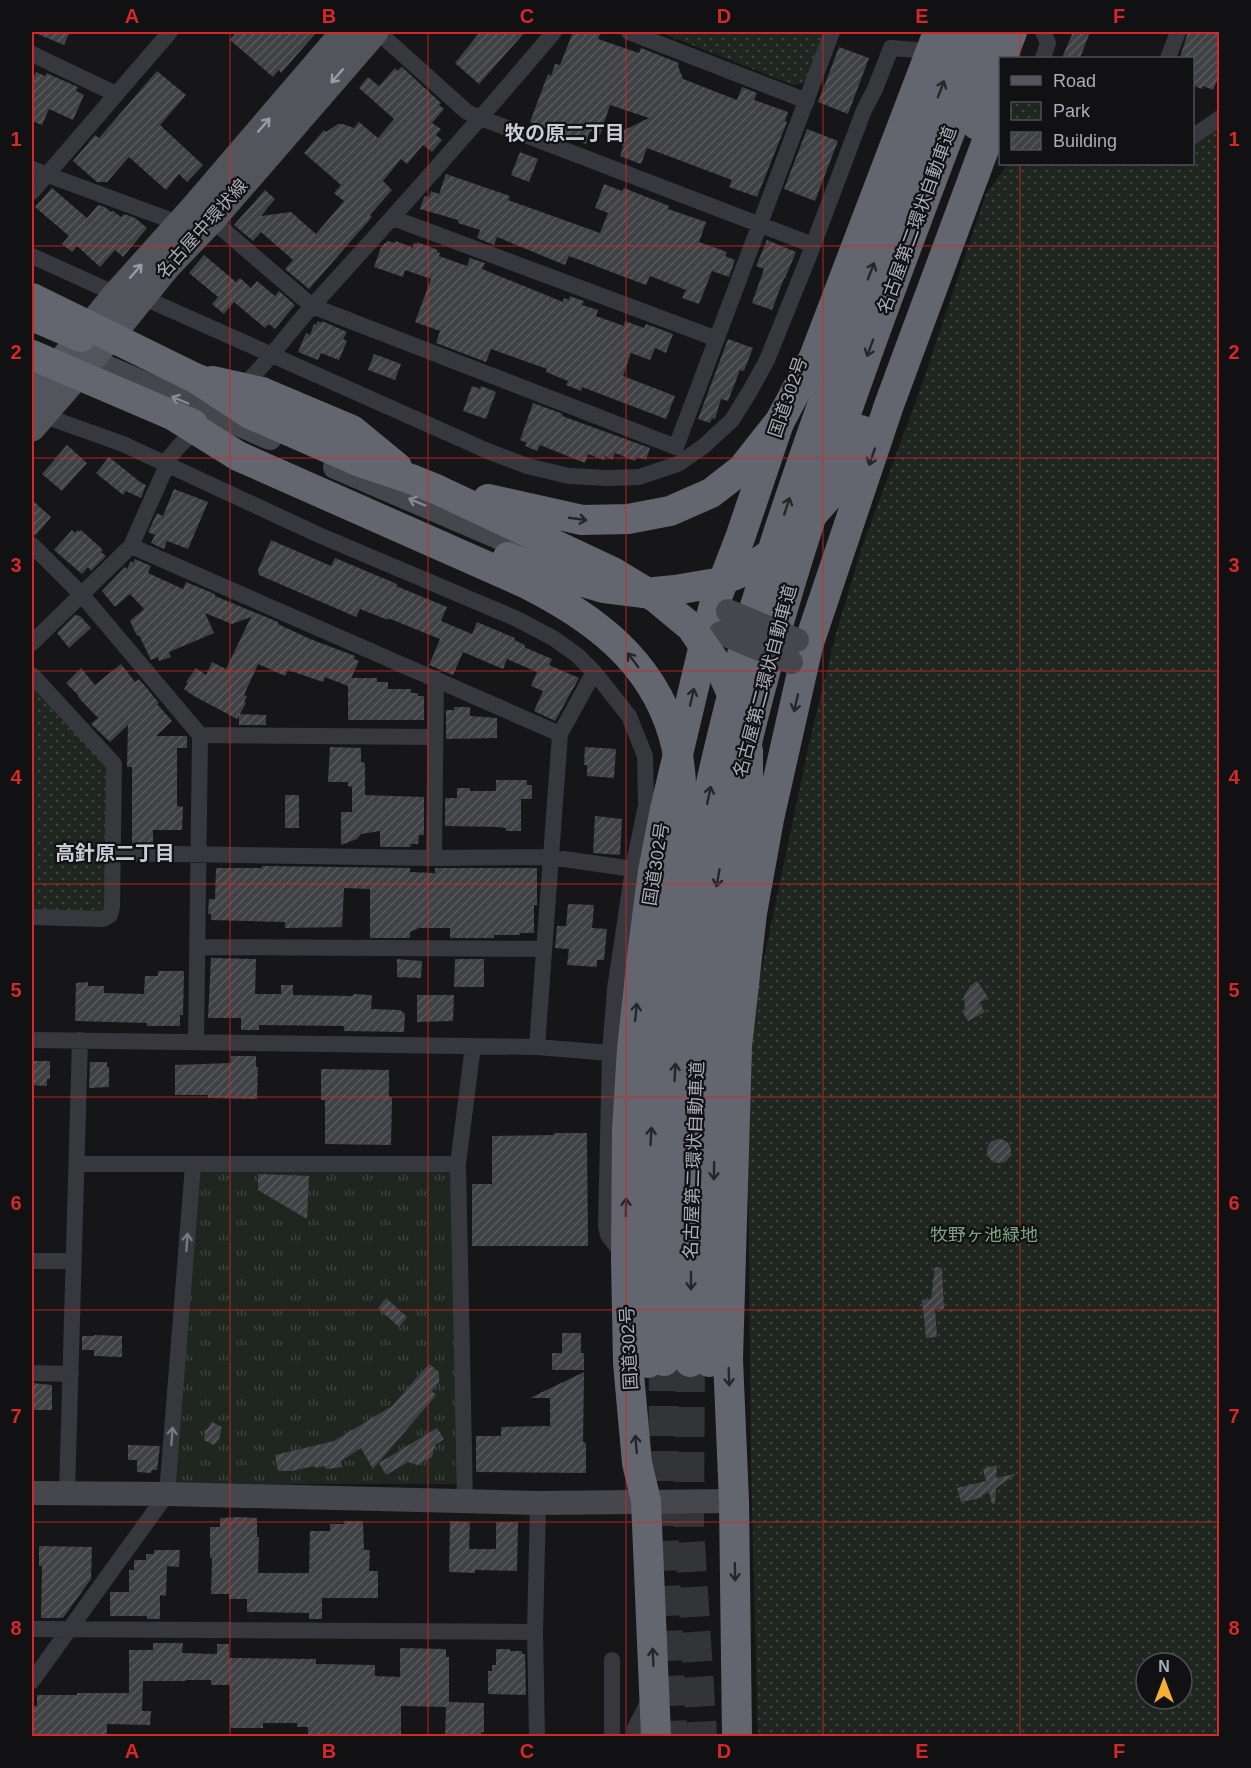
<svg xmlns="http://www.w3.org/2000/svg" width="1251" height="1768" font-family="Arial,'Noto Sans JP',sans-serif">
<defs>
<pattern id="grass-tufts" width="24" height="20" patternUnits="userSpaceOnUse" patternTransform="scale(1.5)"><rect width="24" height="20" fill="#1e261f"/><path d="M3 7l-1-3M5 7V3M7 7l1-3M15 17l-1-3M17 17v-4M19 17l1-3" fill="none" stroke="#3c433d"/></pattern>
<pattern id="park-dots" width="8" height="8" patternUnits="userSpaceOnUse" patternTransform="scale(1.5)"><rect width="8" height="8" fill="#1e261f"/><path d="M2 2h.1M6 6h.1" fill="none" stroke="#3c433d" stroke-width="1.8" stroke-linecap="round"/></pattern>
<pattern id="building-hatch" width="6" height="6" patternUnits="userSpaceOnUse" patternTransform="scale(1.5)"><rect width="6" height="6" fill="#404145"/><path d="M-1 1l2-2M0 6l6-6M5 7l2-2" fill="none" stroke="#595a5e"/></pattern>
</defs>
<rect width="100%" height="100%" fill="#161618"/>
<path fill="url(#grass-tufts)" d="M452,1170l6,314h-283l24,-313z"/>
<path fill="url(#park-dots)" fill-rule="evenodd" d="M659,32h165l-19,51 -12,2z
M1219,118v1618h-461l-7,-268 -4,-429 62,-295 27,-111 25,-83 61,-166 64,-190 22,-30h184l1,-27zM1146,1663h36v36h-36z
M32,686l76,82 -2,138 -6,7 -68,-1z"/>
<path fill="url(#building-hatch)" d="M33,32h37l-6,13z
M237,32h80l-36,41 -2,-3 -6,7 -43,-37z
M480,32h45l-46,52 -24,-21z
M573,32h28l-3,7 41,14 2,-5 38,15 -1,3 5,13 54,21 5,-13 15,6 -3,7 34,12 -3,9 2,1 -30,75 -28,-10 3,-7 -85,-32 -6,16 -21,-8 3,-9 -5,-14 31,-15 -39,-13 -10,30 -10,-4 -4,13 -56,-22 18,-48 3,2 4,-12 5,1z
M1073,32h17l-10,26h-18z
M1188,32h32v42l-7,16 -10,-4 -1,3 -10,-4v-27l-12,-1z
M839,47l30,11 -21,56 -30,-12z
M402,67l39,36 -2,2 5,4 -12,14 9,6 -5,6 6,5 -10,12 -9,-7 -16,19 -6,-5 -18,22 9,9 -22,25 2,2 -63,72 -24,-20 8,-9 -32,-28 -8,9 -19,-16 31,-35 10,9 -14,17 30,-4 25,22 28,-33 -10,-8 7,-8 -37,-32 20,-23 2,2 12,-8h5l11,4 5,-6 19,16 16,-19 -35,-31 9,-11 11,9 16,-18 2,3z
M157,71l29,24 -26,30 43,40 -16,17 -8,-8 -13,16 -37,-33 -22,25h-10l-24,-21 22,-26 4,3z
M36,72l9,4 2,-3 6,3 25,11 -2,4 8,4 -11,25 -24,-11 -7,16 -10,-4v-40z
M807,129l31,12 -23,60 -31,-12z
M520,152l18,7 -9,23 -18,-7z
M446,174l64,22 -2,4 92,33 8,-20 -13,-5 9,-24 18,7 2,-3 45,18 -1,3 38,13 -7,20 28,10 -2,4 10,4 -6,17 -17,-6 -13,33 -17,-6 4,-8 -36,-14 -4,9 -77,-29 -4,9 -68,-28 -3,8 -17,-7 3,-8 -22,-7v-3l-38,-11 4,-12 2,-1 3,1 2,-6 8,3z
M52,188l35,30 11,-13 7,2 6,5 2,-1 8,6 3,-3 11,4 12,10 -24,29 -8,-7 -15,17 -23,-21 -5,6 -10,-8 7,-8 -34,-29z
M767,240l29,12 -11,26h-1l-12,32 -20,-7 12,-34 -8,-3z
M388,241l7,2 1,-2 17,7 1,-5 3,1v-2l21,8 -1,2 3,1 -1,3 28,10 3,-8 15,5 -3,6 81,33 1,-4 5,2 1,-4 14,5 -2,4 16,5 -2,6 28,10 1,-5 19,7 2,-4 27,10 -7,19 -11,-5 -5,12 -19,-7 -8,23 52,20 -9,23 -84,-32 -1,4 -15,-6 2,-4 -22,-9 1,-3 -56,-20 -5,13 -50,-19 4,-12 -25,-9 16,-43 -26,-9 -2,7 -29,-10 7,-20 1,1 2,-5h2z
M204,255l32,27 4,-4 11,10 6,-7 18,15 4,-5 16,14 -20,24 -6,-5 -4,4 -31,-26 -10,12 -12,-10 6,-7 -29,-24z
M318,321l3,2 1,-2 25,11 -4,7 4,2 -8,19 -18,-7 -3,7 -20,-8 8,-19 4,2 4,-11 2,1z
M728,339l25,9 -9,23 -4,-1 -12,31 -7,-2 -6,20 -3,-1 -2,5 -12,-4z
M374,354l27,10 -6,16 -27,-10z
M472,386l8,3 1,-3 15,6 -10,27 -23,-8z
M533,403l30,11 -1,2 88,32 -4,12 -9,-3 -2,4 -20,-8 -3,7 -7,-4 -1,4 -16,-6 -3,9 -45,-18 -3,6 -12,-5 2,-3 -7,-3z
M67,445l20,18 -25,28 -20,-17z
M109,457l31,25 6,3 -5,13 -15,-7 -3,4 -27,-22z
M174,489l34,13 -20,47 -21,-8 -3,8 -13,-6 4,-8 -7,-3 9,-19 6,3z
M32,500l19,17 -15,18h-4z
M72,530l3,3 3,-3 2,2 1,-2 22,20 -2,2 5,4 -15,15 -3,-4 -6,7 -28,-24z
M271,540l60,26 4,-8 62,26 -1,2 51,21 -6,14 31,13 5,-12 38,16 -1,2 11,5 -1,2 28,12 -3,6 30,13 -24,43 -21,-10 9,-20 -12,-5 6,-14 -30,-13 -4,10 -40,-17 -10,23 -24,-10 11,-26 -52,-21v2l-28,-11 -4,8 -97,-42 -1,-5z
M135,559l16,7 -3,7 35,16 3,-7 29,12v2l63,26v2l32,15 45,17 -1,3 5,2 -8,17h26v4h11v7h23v4h7v3h6v24h-76v-34l-23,-9 -2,5 -35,-12 -3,6 -27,-12 -14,31 3,1 -3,6 2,1 -9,16 -43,-23 -10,-7 4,-6 -2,-1 10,-14 10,7 6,-13 14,7 25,-52 -19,7 -27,-11 9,20 -45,19 2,5 -12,4 -1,-4 -7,3 -12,-25 -2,1 -7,-15 14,-12 -14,-15 -14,12h-2l-12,-15 23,-24 2,2 4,-8 2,2z
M75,615l5,1 11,12 -22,20 -12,-15z
M121,664l14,18 4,-3 6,7 14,17 -2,1 15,17 -16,15h31v12h-10v58l6,1 -1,23h-29v13h-21v-76h-5l1,-42 -18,17 -19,-18 7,-6 -20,-21 1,-1 -13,-13 15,-15 14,17z
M454,707h16v9l27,2v20l-51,1v-29h8z
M239,714l27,1v10h-27z
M330,747l31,1v14l4,1v32l59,2v38h-5l-1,9h-7l-1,3h-30v-16l-19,3 -4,5 -16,6v-33h11v-25l-4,-1v-4h-20z
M585,747l31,2 -2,29 -27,-2v-11h-3z
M496,780h31v5h5v14h-11v32h-15v-3l-9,-1 -52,-1v-28h12v-10h13v3h26z
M285,795h14v33h-14z
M595,816l27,3 -2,36 -27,-2z
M262,866l148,2v4l25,1v-5h102v37h-3v28h-14v2h-26v3h-44v-10h-31l-9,4v6h-40v-49l-26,-1 -2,39 -57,1v-6l-74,-2v-6h-3l1,-15h6l1,-31h46z
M568,904l26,1 -2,23 15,1 -3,31h-7v7l-30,-2 2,-16 -14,-1 2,-22h9z
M211,958l45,1 -1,35h26v-9h12v10l60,1v-2l19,1 -1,14 29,1 5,4 -1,18 -60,-1v-5l-85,-1v5h-18v-12h-33z
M397,959l25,2 -1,17 -24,-1z
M455,959h29v28h-30z
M158,971h26l-1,44h-3v11h-33v-3l-72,-2 1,-38 12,-1v4h16v7l40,1 1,-18h13z
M977,981l11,16 -9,6 6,9 -17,9 -6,-10 3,-2 -1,-13 6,-10z
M417,995h37l-1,26 -36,1z
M231,1056h25v11h2l-1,32 -49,-1v-3h-33v-30l56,-2z
M32,1061h18v18h-3v7l-15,-1z
M90,1062h17v5h2v20l-20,1z
M321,1069l68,1v27h3l-1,48 -66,-1v-44h-4z
M554,1133h33l1,113h-116v-62h20v-48l62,-1z
M987 1151a12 12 0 1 1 24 0a12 12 0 1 1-24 0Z
M258,1174l51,2 -2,43 -49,-29z
M935,1267l7,1 2,41h-9l2,28 -11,1 -4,-38 9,-1z
M386,1298l21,19 -8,10 -21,-19z
M562,1333h19v20h3v17h-32v-17h10z
M94,1335l28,1v21l-28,-1v-6h-12v-14h12z
M429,1364l10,8v10l-7,9 4,4 -63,74 -12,-21 -20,13 1,6 -15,2 -3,-3 -8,2 -2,-2 -22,5h-14l-3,-16 59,-14 58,-35z
M584,1372l-1,70 3,1v30l-110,-1v-36h25v-9l49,-1v-28h-20z
M32,1383l20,2v25h-20z
M212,1422l10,5 -3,12 -5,6 -10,-5 1,-8z
M437,1428l7,11 -9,6 -3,12 -15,8 -9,-3 -22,13 -7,-12z
M128,1445l32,1 -3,24h-5l-1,3 -14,-1v-12h-9z
M997,1465l-1,13 19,-4v1l-19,13 -1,16h-3l-3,-12 -13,7 -15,3 -4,-14 29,-7 -3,-12z
M239,1517l18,1v19h2l-1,36h51l1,-42h20v-7h14v-3h19l1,29h6l-1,21h9v27h-56v21h-13v-6l-62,-1v-13h-18v-5h-18l1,-36h-2v-31h10v-9z
M450,1521l20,1 -1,27h27v-27h22l-1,49 -42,-1v3l-26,-1z
M39,1546l53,1 -1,32 -28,39h-22l1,-52h-3z
M154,1550h26l-1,17 -12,-1 -1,30 -6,-1v24h-13v-3h-37v-24h19v-22h5v-10h12v-6h8z
M153,1643h30l-1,10 35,1v-10h12v14l87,1v5l59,1v11l25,1v-29l46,1v8h3v45l35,1v29h-3l-1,5h-35l1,-30 -45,-1v31h-93v-10h-11v-4h-34v5h-33v-43h-19v-5h-25v1h-43l-1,30h9l-1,14 -43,-1v13h-75v-31h5v-11h40v-2h52v-43h24z
M496,1649h14v2h12v3h3l1,41 -38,-1v-23h4v-6h4z"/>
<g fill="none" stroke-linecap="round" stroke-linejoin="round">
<path stroke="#333438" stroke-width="30" stroke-dasharray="30 15" stroke-linecap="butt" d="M664,1361l-1,165 9,210
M690,1362l-1,166 13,208"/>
<path stroke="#37383d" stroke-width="16" d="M378,32l89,80 14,6 332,127
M629,32l178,69
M1043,32l5,11 -5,15
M32,54l84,40
M1168,58l10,-26
M1192,137l28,-19
M32,169l146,54
M32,192l138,-160
M393,218l324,121
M212,220l100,86 364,141 156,-415
M32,256l84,38
M142,297l348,155 37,14 42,10 38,2 32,-1 39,-13 26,-18 28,-26 18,-29 17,-31 42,-104 55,-146 11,-21 16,-41 25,2
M240,389c28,-26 49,-58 75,-86 81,-89 161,-179 239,-271
M42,415l81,29 196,91 198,84 36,19 24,17 17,17 35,44 16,40 1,49 -13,64 -18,120 -5,64 -4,173 2,9 17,22
M164,464l16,-19 22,-20
M32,545l50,50 118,140 -4,307
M131,546l429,188
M32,643l99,-97 36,-81
M32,675l82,89 -2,143 -2,8 -7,4 -71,-2
M200,735l235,2
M112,853l322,5 116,-1 83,12
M434,858l2,-179
M197,947l347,2
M32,1040l505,7 73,6
M537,1047l23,-313 34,-62
M77,1164h381
M32,1261h42
M32,1373l39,1
M67,1493l13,-453
M465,1501l-7,-337 15,-118
M32,1629l503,3
M612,1660v76
M32,1681l135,-187 26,-329
M537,1736l-2,-104 3,-129
M635,1736v-8l15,-29"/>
<path stroke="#45474d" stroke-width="24" d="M74,353l196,85
M335,467l205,88
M32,1493l135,1 371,9 196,-2"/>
<path stroke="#53555c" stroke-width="27" d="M32,397l84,-103 79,-88 149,-174
M32,428l71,-82 64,-79 45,-47 163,-188"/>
<path stroke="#63666e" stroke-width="30" d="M1002,58l10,-26
M977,125l23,-61
M32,316l49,21
M664,1361c5,-174 6,-351 36,-523 8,-47 20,-95 32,-142 8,-31 14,-63 24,-93 59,-194 136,-382 207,-571
M690,1362c1,-145 -2,-291 20,-435 48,-310 168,-603 278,-895
M656,1736l-10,-235 -9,-38 -9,-100 -2,-104 1,-129 5,-81 10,-93 11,-85 12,-62 43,-181 6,-23 26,-67 38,-112
M737,1736l-3,-235 -6,-142 9,-313 15,-133 17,-94 39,-173 81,-241 111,-299"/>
<path stroke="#45474d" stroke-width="24" d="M728,611l69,29
M721,633l70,29"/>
<path stroke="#63666e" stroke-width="30" d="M32,298l163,80 18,7
M32,355l161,69
M195,378l55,36 110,48 51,17 27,11 175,82 43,26 35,29 31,45 15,33 11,46v57l-23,181 -10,119 -6,254
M212,381l50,11 90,38 45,37
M174,416l64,40 287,127c66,33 126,76 148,151 15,50 7,111 1,162 -6,50 -13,99 -18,149 -3,24 -3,48 -4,73 -4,81 -4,163 -4,245
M488,499l94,21 46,-1 42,-8 41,-18 31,-24 38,-48 34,-64 124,-325
M508,557l25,10 71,21 40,5 31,-3 41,-7 31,-13 41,-28 40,-45 33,-67"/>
</g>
<defs><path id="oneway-shaft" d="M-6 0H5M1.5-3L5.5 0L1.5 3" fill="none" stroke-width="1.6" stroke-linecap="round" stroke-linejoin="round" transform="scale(1.5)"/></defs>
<g stroke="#979ba6">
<use href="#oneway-shaft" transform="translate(337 76) rotate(131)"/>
<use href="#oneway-shaft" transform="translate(264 125) rotate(-49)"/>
<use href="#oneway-shaft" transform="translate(136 271) rotate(-49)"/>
</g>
<g stroke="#26262a">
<use href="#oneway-shaft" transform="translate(941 89) rotate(-69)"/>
<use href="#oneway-shaft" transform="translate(871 271) rotate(-69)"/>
<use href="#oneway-shaft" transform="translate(870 348) rotate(110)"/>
<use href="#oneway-shaft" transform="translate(872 457) rotate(109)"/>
<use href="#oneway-shaft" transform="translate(787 506) rotate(-72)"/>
<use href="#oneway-shaft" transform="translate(578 519) rotate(8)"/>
<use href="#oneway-shaft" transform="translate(633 660) rotate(-126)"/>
<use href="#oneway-shaft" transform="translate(692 697) rotate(-77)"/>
<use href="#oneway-shaft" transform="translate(796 703) rotate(103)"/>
<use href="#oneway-shaft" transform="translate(709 795) rotate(-78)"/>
<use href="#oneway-shaft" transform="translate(718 878) rotate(100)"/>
<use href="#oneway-shaft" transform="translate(636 1012) rotate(-84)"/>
<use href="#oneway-shaft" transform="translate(675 1072) rotate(-87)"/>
<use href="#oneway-shaft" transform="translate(651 1136) rotate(-87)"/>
<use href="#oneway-shaft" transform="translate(714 1171) rotate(91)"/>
<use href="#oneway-shaft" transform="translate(626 1207) rotate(-89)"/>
<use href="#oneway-shaft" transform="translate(691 1281) rotate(90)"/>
<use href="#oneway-shaft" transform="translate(729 1377) rotate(88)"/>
<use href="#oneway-shaft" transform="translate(636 1444) rotate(-95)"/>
<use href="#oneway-shaft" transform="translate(735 1572) rotate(89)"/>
<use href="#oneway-shaft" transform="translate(653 1657) rotate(-93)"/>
</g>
<g stroke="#858993">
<use href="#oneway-shaft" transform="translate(180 400) rotate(-157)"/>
<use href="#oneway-shaft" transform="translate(417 502) rotate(-157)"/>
</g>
<g stroke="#757881">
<use href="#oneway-shaft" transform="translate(187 1242) rotate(-86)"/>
<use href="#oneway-shaft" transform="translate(172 1436) rotate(-86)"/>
</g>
<path fill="none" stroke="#d62828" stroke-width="1.5" stroke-opacity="0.55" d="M230,32v1704M428,32v1704M626,32v1704M823,32v1704M1020,32v26M1020,164v1572M32,246h1188M32,458h1188M32,671h1188M32,884h1188M32,1097h1188M32,1310h1188M32,1522h1188"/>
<g text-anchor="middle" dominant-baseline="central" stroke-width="4.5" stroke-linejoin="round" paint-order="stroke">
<g font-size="18" fill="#a8adb8" stroke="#111113">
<text transform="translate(917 220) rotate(-70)">名古屋第二環状自動車道</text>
<text transform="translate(202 229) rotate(-48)">名古屋中環状線</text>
<text transform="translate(788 397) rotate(-71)">国道302号</text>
<text transform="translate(765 681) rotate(-75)">名古屋第二環状自動車道</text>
<text transform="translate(656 864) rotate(-81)">国道302号</text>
<text transform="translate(694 1160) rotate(-88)">名古屋第二環状自動車道</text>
<text transform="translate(629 1348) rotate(-93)">国道302号</text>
</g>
<g font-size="18" fill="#7fa381" stroke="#111113">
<text x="984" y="1235">牧野ヶ池緑地</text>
</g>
<g font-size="20" font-weight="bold" fill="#c9ccd4" stroke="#111113">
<text x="565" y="133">牧の原二丁目</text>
<text x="115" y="853">高針原二丁目</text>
</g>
</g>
<rect width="1251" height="1768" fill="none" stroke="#111113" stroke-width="66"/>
<rect x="999" y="57" width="195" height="108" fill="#111113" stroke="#4d4f55" stroke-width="1.5"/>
<rect x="1011" y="76" width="30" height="9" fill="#53555c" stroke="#4d4f55" stroke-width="1.5"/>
<text x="1053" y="87" font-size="18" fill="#a8adb8">Road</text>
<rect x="1011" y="102" width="30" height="18" fill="url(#park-dots)" stroke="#4d4f55" stroke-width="1.5"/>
<text x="1053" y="117" font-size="18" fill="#a8adb8">Park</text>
<rect x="1011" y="132" width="30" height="18" fill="url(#building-hatch)" stroke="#4d4f55" stroke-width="1.5"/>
<text x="1053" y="147" font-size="18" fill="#a8adb8">Building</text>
<g transform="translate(1164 1681)"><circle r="28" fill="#111113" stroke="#4d4f55" stroke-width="1.5"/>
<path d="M0-4.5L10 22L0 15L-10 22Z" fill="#f2b134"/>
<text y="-9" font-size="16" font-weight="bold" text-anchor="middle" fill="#a8adb8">N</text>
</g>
<rect x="33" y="33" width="1185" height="1702" fill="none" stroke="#d62828" stroke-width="2"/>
<g font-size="20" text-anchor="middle" font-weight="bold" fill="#d62828">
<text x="132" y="23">A</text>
<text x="329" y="23">B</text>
<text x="527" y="23">C</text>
<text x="724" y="23">D</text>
<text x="922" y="23">E</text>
<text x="1119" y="23">F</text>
<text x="16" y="146">1</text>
<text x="1234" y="146">1</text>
<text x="16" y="359">2</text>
<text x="1234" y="359">2</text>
<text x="16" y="572">3</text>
<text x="1234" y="572">3</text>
<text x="16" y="784">4</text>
<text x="1234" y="784">4</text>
<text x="16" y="997">5</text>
<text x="1234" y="997">5</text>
<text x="16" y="1210">6</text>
<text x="1234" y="1210">6</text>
<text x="16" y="1423">7</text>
<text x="1234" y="1423">7</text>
<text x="16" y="1635">8</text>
<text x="1234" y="1635">8</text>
<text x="132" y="1758">A</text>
<text x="329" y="1758">B</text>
<text x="527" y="1758">C</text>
<text x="724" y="1758">D</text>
<text x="922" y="1758">E</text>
<text x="1119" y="1758">F</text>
</g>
</svg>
